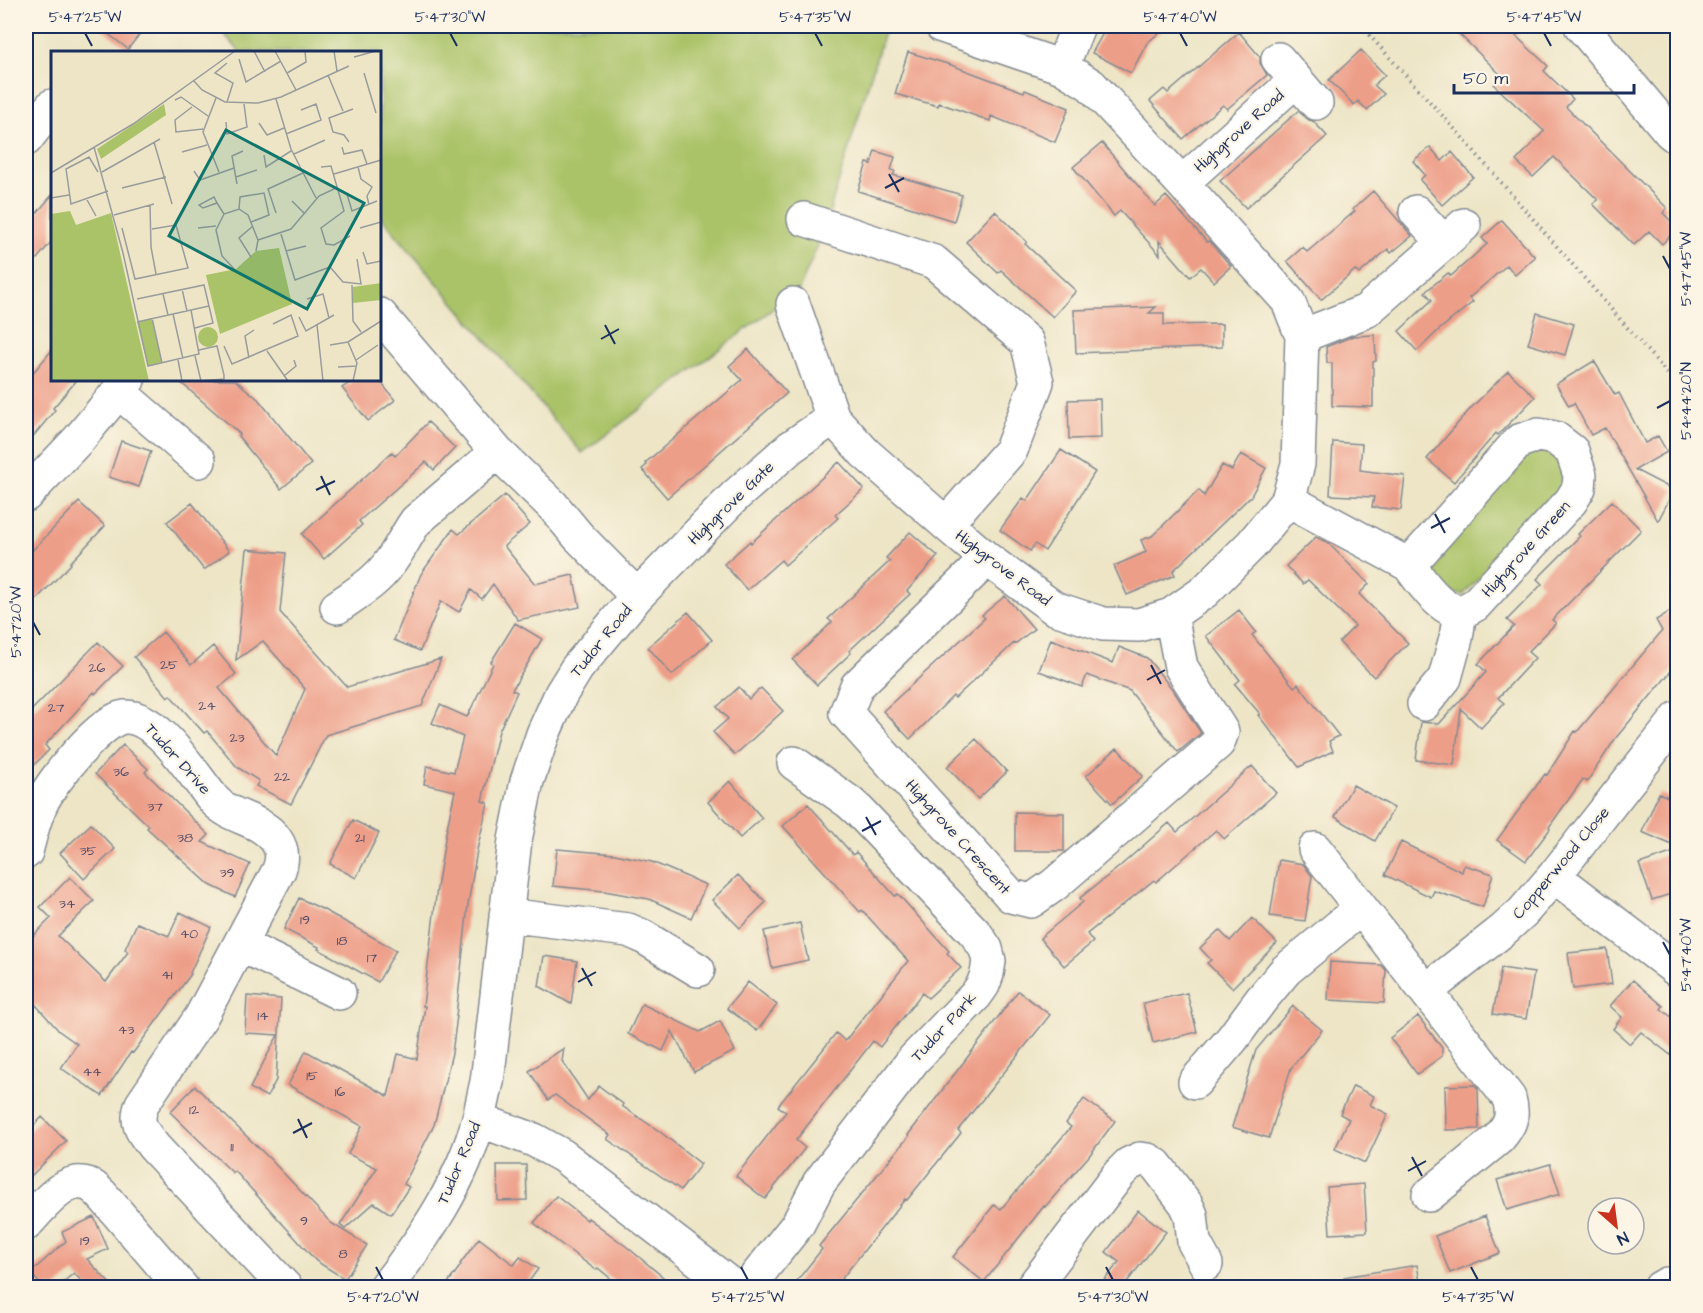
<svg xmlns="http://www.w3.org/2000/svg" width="1703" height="1313" font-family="'Architects Daughter',sans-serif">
<rect width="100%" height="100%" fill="#fcf5e5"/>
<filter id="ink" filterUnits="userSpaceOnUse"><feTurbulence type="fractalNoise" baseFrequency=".0167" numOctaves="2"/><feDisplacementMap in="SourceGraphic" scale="12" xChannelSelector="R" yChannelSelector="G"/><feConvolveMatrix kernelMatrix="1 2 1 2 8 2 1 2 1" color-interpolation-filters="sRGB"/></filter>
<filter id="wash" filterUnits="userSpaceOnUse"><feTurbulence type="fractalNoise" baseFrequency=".008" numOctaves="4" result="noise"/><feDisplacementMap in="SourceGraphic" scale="24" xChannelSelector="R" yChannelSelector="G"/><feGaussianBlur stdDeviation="1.35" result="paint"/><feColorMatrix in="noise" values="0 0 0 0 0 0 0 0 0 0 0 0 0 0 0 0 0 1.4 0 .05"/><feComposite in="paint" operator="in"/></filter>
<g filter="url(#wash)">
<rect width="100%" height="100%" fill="#ede5c6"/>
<path fill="#aac368" stroke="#627963" stroke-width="1.5" d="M217,26h669l-63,207 -30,71 -15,1 -196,148 -202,-237v-164h-140z
M1538,450l17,3 13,30 -105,112 -21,-3 -13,-28 93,-108z"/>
<g id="blocks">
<path fill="#ed9e88" d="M98,26h48l-18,23z
M1107,26h60l-20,17 -16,30 -39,-20z
M1451,26h76l-11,10 32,30 -4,5 29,28 -7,8 101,101 -4,5 14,14v2l-15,15 -13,-13 -15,14 -41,-41 5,-4 -44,-43 -21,20 -17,-16 28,-30 -50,-46 8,-9z
M1239,32l21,25v6l7,12 -40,34 -4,-4 -40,34 -33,-38 14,-12 4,4z
M1361,50l24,25 -11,10 10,9 -17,16 -9,-9 -4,4 -25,-25z
M908,52l43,13 73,27 1,-2 44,18 -14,34 -64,-26 -1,5 -51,-18 -1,3 -43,-12z
M1298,111l11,9 4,1 14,15 -81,72 -26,-27z
M1102,143l53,63 11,-10 41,46 2,-1 22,25 -17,16 -13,-14 -11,9 -31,-36 1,14 -40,-44 -6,5 -41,-49z
M1430,147l12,14 10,-9 21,25 -31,28 -22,-25 5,-5 -12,-14z
M875,151l20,6 -4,13 4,1 -2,4 69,20 -8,26 -96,-30 9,-28 4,1z
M1373,191l39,45 -21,17 -3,-4 -29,25 -4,-4 -34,30 -34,-39 16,-14 4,5 48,-41 -2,-2z
M52,195v46l-26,31v-46z
M995,211l32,31 -2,2 51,47 -23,26 -52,-47 -3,3 -32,-31z
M1502,220l33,37 -20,18 -8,-10 -38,33 4,4 -33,27 -23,22 -18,-20 33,-31 -7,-8 23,-19 3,3 36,-32 -5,-6z
M1156,307l-7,6h15v12l58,-1v23l-146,6 -2,-43z
M1537,313l37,11 -9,31 -37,-11z
M1375,335l1,26 -3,1v45l-41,-1v-43h-5l-1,-16 27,-11z
M748,349l39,44 -120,105 -25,-29 5,-4 -2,-2 97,-83 -13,-14z
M52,350v30h25l-24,28 2,2 -29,35v-64z
M1594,361l21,34 4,-2 26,50 13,-7 9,16 -32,18 39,20 -16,31 -53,-93 -14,7 -17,-32 -5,3 -13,-22z
M1508,371l27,26 -37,38 -2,-2 -42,49 -27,-23 44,-51z
M178,380h57l23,19 53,65 -30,25 -43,-53 2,-2z
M354,380h25l16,20 -27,21 -26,-33z
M1100,399l1,39 -32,1 -1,-39z
M428,422l27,26 -21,22 -8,-8 -67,59 3,4 -38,34 -22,-25 90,-82 3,4z
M121,441l30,10 -12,36 -30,-10z
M1333,442l29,2 -2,26 45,6 -4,34 -29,-3 2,-10 -44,-2z
M1061,450l34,22 -50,79 -10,-7 -5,7 -30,-21 23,-32 4,3z
M1241,454l25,14 -15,28 -78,75 2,4 -48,20 -13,-29 32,-14 -5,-12 11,-4 47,-46 5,6 18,-31 10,5z
M839,462l25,27 -29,26 3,3 -53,47 -4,-5 -34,30 -23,-26 26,-23 1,2z
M505,495l25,29 -26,22 31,38 38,-9 7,32 -62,13 -25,-36 -11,15 -11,-9 -12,22 -18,-11 -21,50 -26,-11 27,-66 32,-45 6,5z
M1612,501l29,29 -89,90 4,3 -28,29 7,6 -37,40 6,5 -23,25 -20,-19 -7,56 -38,-5 5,-38 18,2 47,-52 -8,-8 36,-38 -7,-6 35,-36 -5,-5 43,-43 -2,-2z
M79,502l26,24 -35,37 1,1 -45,46v-53z
M192,503l37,48 -25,19 -37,-48z
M910,532l28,24 -31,35 3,3 -61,57 2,2 -34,32 -24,-25 39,-38 -4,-3 62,-58 -4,-3z
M1316,537l12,6 41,41 -10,10 49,49 -34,34 -35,-35 16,-16 -47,-46 -5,4 -17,-18z
M247,549l39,4 -6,59 67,75 94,-28 -19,47 -96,29 -35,69 -35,-18 3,-5 -22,-14 -30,-36 -3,2 -34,-38 -2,2 -34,-40 29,-25 28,33 22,-19 23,28 -17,14 57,68 29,-67 -42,-48 -27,19z
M1005,596l29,33 -19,15 -1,-1 -59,55 -2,-2 -43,43 -27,-28 102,-93 -3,-3z
M1677,607v57l-62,75 -28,43 -4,-3 -34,48 1,2 -24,32 -29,-21 48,-66 2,1 28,-44 2,1 85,-101 -6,-11z
M1239,610l17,22 -4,3 42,52 4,-3 41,52 -10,5 4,10 -34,16 -41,-52 2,-1 -25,-30 5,-4 -34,-44z
M688,612l24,28 -40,35 -24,-28z
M515,623l27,16 -30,51 5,2 -18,39 -17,70 6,2 -11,47 -9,55 -12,111h1l-5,37 -18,72 -30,59 5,3 -18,27 -17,-11 -29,26 -5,-4 37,-57 -29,-14 14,-28 -74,-41 18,-34 82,45 10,-42 19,5 8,-53h-2l14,-118 9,-55 9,-42 -31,-7 3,-18 27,6 9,-35 -31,-14 8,-18 27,12 26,-53 -2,-2z
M1051,639l62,24 6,-16 28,11 26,32 28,43 -23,19 -48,-61 -43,-16 -5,12 -43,-16z
M98,642l25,24 -28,28 -1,-2 -49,53 4,5 -23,23v-57z
M739,687l10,12 12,-11 22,23 -48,44 -22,-23 15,-13 -11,-12z
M976,739l31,33 -29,27 -31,-32z
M123,745l25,24 -3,3 64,63 -7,7 48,22 -15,33 -25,-12 -63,-57 2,-2 -54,-52z
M1117,748l26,28 -31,28 -26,-28z
M1252,766l24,27 -52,46 -8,-9 -60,52 -2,-2 -67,54 6,8 -29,24 -24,-28 43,-36 -3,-4 39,-31 50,-44 8,9z
M730,781l32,37 -22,20 -32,-36z
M1353,785l41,23 -19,33 -40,-24z
M1659,793l18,8v46l-35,-15z
M808,804l45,51 3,-3 39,44 3,-2 51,57 -2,2 14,15 -33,30 -6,-5 -42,54 -7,-6 -77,99 9,8 -40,51 -29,-23 50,-64 -8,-6 58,-73 9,8 63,-80 -46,-51 -2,2 -77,-86z
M1015,812l49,1v38h-49z
M353,820l26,13 -23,45 -26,-14z
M91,824l24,25 -31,30 -24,-26z
M1401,842l61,30 2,-7 29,9 -10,33 -49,-16 -3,6 -46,-22z
M557,849l58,5 37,8 54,23 -15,33 -42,-19 -45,-8 -51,-5z
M1677,851v41l-25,8 -13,-36z
M1279,860l24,4 9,12 -7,45 -35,-5z
M738,875l28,27 -26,26 -28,-28z
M70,877l24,24 -36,35 48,46 22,-30 -3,-3 12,-26 32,13 11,-24 31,15 -21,46 1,1 -58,79 -2,-1 -29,44 -41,-28 16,-24 -18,-13 -23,-26 -10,9v-71l25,-25 -11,-11z
M299,898l25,12 72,40 -18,32 -60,-33 1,-2 -35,-18z
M1252,918l25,25 -45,45 -25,-25 4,-3 -11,-12 19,-18 11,11z
M800,923l8,37 -36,8 -8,-37z
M1607,949l5,35 -39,5 -5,-36z
M544,956l33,5 -6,43 -32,-18z
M1330,962l51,3 5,5 -2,33 -56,-3z
M1501,968l33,5 -8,46 -33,-5z
M1633,980l30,26 -2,3 16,12v39l-36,-28 -11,12 -17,-15 9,-12 -12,-11z
M748,982l29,23 -20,26 -30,-23z
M1018,991l32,24 -92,115 3,3 -54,67 -2,-1 -70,88h-43l30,-38 -3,-3 90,-110 -1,-1z
M1187,993l10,39 -44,11 -10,-40z
M247,996l34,3 -5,81 -9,17 -17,-9 28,-53 -33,-2z
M642,1004l58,28 20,-11 15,30 -41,21 -22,-41 -9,20 -35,-17z
M1293,1006l29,24 -31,38 -22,70 -37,-11 24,-77z
M1418,1016l24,32v8l-25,18 -27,-36z
M564,1048l-2,13 26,39 11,-14 24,18 -1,2 37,25 42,33 -20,26 -74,-51 3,-4 -55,-40 -7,5 -19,-29z
M1475,1085l3,4 1,40 -33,1 -1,-44z
M195,1086l75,73 61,64 36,22 -22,34 -29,-18 -81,-90 -2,2 -63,-61z
M1353,1086l21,10 -4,9 18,9 -23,49 -30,-14 14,-30 -9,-5z
M1084,1099l31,22 -26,35 -44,51 -1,-1 -60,76 -31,-25 41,-52 7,4 70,-82 -5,-4z
M42,1117l24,24 -40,40v-47z
M1550,1164l10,30 -53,16 -10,-30z
M497,1165h29l1,35 -29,1z
M1364,1184l3,48 -37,2 -3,-47z
M556,1196l31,24 1,-2 39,29 48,40h-54l-23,-19 -2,2 -39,-29 -23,-18z
M1138,1210l28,22 -43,55h-24l20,-25 -13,-10z
M1485,1216l15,37 -50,20 -15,-37z
M94,1217l14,32 -21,10 26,28h-26l-13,-14 -17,14h-14l-13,-14 36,-32 -4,-9z
M479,1238l35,27 6,-8 18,12 -13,18h-80l16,-22 -1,-1z
M1417,1265l4,22h-76l-1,-10z"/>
</g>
</g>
<g filter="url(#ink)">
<use href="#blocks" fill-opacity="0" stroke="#848a92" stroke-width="1.5"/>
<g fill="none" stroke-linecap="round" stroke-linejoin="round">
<g stroke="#848a92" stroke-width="36">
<path id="minor" d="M1581,26l89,106 8,6
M1278,59l38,44
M1062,67l16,-41
M26,139l26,-33
M1182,183l114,-103
M1416,212l28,31
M804,219l130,43 93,80 10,40 -26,68 -65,74
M793,304l40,114 32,35 81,71 41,35 67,49 49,16 36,1 32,-10 33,-23 48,-48 36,-44 10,-36 4,-128 -14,-35 -106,-118 -91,-98 -29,-18 -120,-41
M380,315l117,137 56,54 25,30 59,60
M1302,336l64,-25 98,-86
M118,391l81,70
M26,495l53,-56 49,-59
M1288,500l121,65 110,-124 19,-6 17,3 17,13 8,24 -1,13 -8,13 -96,104c-4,2 -9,5 -13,6 -19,3 -43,-32 -53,-46
M987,559l-130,127 -11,27 165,183 20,5 23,-16 164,-142 4,-11 -41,-65 -10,-52
M337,607c18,-13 38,-24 51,-42 11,-14 18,-30 28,-44l81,-69
M1424,704l21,-26 11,-40 4,-27
M1315,849l194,249c5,18 2,26 -10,40l-70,57
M26,852c4,-16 8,-33 15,-48 10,-22 59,-84 83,-87 34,-3 71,61 91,84 17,18 47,18 61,39 7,10 7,19 3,30l-78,147 -59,87c-8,20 1,29 13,44l131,140
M1554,876l124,95
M506,915l122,15 14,6 56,34
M241,945l98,48
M1426,991l76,-60 21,-19 31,-36 124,-158
M1195,1082l37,-43 29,-39 25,-30 75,-62
M479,1120l55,20 29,16 172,132
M26,1224c12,-13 36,-44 56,-41 8,0 14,6 20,12l80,93
M385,1288c40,-51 78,-107 94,-170 3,-12 5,-24 8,-36l28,-242 12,-59 16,-47 18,-40 16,-26 60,-72 98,-100 56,-49 42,-29
M747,1288l51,-64 21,-41 95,-124 62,-64 7,-10 4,-11 2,-13 -3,-12 -10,-15 -117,-123 -10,-9 -55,-39
M1032,1288l87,-114 10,-10 11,-5 8,1 8,5 30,39 5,11 3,27 12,22
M1660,1288l7,-4 11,1"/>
</g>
<path stroke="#848a92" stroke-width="4" stroke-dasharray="1.5 4.5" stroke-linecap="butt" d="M1361,26l99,109 218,251"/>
<use href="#minor" stroke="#fff" stroke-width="33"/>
</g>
</g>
<path fill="none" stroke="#1b2f5e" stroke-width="2" d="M85,33l7,13M450,33l7,13M815,33l7,13M1180,33l7,13M1544,33l7,13M889,174l10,18M885,188l19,-10M1663,256l7,13M605,325l10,19M601,339l18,-10M1657,408l13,-7M321,476l9,19M316,490l19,-9M1435,514l10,19M1431,528l19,-10M33,622l7,13M1151,665l10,19M1147,680l18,-10M866,817l10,18M862,831l19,-10M1663,942l7,13M582,968l10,18M578,982l18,-10M298,1119l9,19M293,1133l19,-10M1412,1157l10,19M1408,1171l18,-10M376,1267l7,13M741,1267l7,13M1106,1267l7,13M1471,1267l7,13"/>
<g text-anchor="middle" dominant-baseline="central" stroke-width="4.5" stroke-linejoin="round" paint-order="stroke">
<g font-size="14" fill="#504b68">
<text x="169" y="665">25</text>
<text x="97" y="668">26</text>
<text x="207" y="706">24</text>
<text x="56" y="708">27</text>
<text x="237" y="738">23</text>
<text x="121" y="772">36</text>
<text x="282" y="777">22</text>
<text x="155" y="807">37</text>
<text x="185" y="838">38</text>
<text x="360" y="838">21</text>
<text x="88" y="851">35</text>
<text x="227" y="873">39</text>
<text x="67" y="904">34</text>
<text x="305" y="920">19</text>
<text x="189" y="934">40</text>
<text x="342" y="941">18</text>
<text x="372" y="958">17</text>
<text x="167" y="975">41</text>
<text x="263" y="1016">14</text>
<text x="126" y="1030">43</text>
<text x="92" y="1072">44</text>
<text x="312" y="1076">15</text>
<text x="340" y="1092">16</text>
<text x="194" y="1110">12</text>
<text x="232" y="1147">11</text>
<text x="304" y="1221">9</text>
<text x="85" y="1241">19</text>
<text x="343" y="1254">8</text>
</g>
<g font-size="16" fill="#1b2f5e" stroke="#fcf5e5">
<text transform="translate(1239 131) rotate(-42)">Highgrove Road</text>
<text transform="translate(731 503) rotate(-44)">Highgrove Gate</text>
<text transform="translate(1526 549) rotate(-48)">Highgrove Green</text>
<text transform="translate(1003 568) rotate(37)">Highgrove Road</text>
<text transform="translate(601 641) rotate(-51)">Tudor Road</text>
<text transform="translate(178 759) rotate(48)">Tudor Drive</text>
<text transform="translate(958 837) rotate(48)">Highgrove Crescent</text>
<text transform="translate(1561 863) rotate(-50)">Copperwood Close</text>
<text transform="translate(944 1027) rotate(-47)">Tudor Park</text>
<text transform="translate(459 1163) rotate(-67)">Tudor Road</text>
</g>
</g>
<g transform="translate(51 51)">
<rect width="330" height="330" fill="#ede5c6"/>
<path d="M113,53l2,11 -65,44 -4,-10zM19,160l6,14 35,-12 38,168h-98v-167zM228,197l13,56 -72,30 -14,-59 30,-6 20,-18zM330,232v17l-28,3v-16zM101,267l10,45 -14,3 -11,-44zM147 286a10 10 0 1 1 20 0a10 10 0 1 1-20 0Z" fill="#aac368"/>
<path fill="none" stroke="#999c9c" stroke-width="1.5" d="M203,0l11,21M224,0l21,39M283,0l3,20M303,6l22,-6M188,8l7,23 35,-21M176,12l-12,10 18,10 -6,19M236,22l19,-11 -1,-11M313,22l12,40M277,24l15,36M143,30l8,9 23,12 33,1 23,-6 68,-31M165,47l-13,34 16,40M225,48l15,50 25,49M124,49l6,-3 27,19M141,56l-17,13 1,12 27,-3M175,71l1,12 20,-7 -3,-23M208,72l8,12 17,-7M235,83l35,-14 -5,-16 -15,6M103,91l18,62M298,91l-5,-7 -11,-3 -4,-14 24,-9M43,96l29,106 25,113 51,-12 -8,-44M291,96l2,7 18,-4 5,14M131,101l25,-7M243,103l31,-14M213,104l2,12 25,-16M270,116l10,-1 13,45 -23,17 5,16 8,1 16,-9M307,116l3,12 11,8 -5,9 2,9M143,120l6,9 34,-12M47,121l-9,-15 -23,12 5,35 37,-13M51,121l58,-33M0,122l82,-49 102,-73M283,123l47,-14M185,126l21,-7M186,133l-5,-28 11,-5M71,137l44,-11M296,143l5,17 25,-10M0,147l18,-3M35,147l10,18M241,150l13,13M166,152l-3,-6 -15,8 4,3 14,-5 7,11M99,154l1,42 5,27M188,158l1,-12 24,-4 5,22 -18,7M225,162l-8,-24 35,-16M63,164l40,-11M71,177l13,51 53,-11 -12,-43 -24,4M147,177l18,-2M309,177l21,-6M230,183l14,46 35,-13 13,15 18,2 -4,-25M207,189l33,-11 28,-33 19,-9M235,200l20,-5M312,201l4,12 14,-3M200,206l-12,-19 14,-12M186,221l-15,-16 -6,-26 8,-16 15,-5 9,6 10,25 -2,11M301,234l1,36 8,11M131,238l5,22M112,243l5,21M86,248l67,-14 9,38 -18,5M256,248l16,-5 6,24M122,263l10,45M248,266l7,14 28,-16M101,267l10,45M86,271l72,-16M266,274l6,56M297,291l9,21 -4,18M279,294l18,-3 33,-21M173,295l8,18 66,-28 -7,-21 -18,9M148,299l18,-4 7,29v4l-24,2M216,300l21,30M144,305l6,25M198,307l-4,-22 9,-6M127,309l4,21M305,309l22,-15M287,316l19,-1M233,325l12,-10 -2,-6"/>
<path fill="#0f766e" fill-opacity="0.15" stroke="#0f766e" stroke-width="3" d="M175,79l138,73 -57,106 -138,-73z"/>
<rect width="330" height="330" fill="none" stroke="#1b2f5e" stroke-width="3"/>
</g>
<rect width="1703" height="1313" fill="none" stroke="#fcf5e5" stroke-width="66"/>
<g transform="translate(1616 1226) rotate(152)"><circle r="28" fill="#fcf5e5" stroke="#a2a6af" stroke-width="1.5"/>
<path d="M0-4.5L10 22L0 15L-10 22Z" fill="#c8321e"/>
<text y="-9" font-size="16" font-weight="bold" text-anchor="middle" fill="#1b2f5e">N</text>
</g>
<path d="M1454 84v9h180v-9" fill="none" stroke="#1b2f5e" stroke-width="3"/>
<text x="1463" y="84" font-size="18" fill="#1b2f5e" stroke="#fcf5e5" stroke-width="4.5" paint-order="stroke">50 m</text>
<rect x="33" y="33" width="1637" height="1247" fill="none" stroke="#1b2f5e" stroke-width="2"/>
<g font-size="15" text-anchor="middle" fill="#1b2f5e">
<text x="85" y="22">5°47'25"W</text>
<text x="450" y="22">5°47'30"W</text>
<text x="815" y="22">5°47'35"W</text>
<text x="1180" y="22">5°47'40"W</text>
<text x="1544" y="22">5°47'45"W</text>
<text transform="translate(1686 269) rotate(-90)" y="5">5°47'45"W</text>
<text transform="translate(1686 401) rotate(-90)" y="5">54°44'20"N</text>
<text transform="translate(16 622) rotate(-90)" y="5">5°47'20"W</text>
<text transform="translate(1686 955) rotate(-90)" y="5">5°47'40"W</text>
<text x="383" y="1302">5°47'20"W</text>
<text x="748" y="1302">5°47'25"W</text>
<text x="1113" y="1302">5°47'30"W</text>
<text x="1478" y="1302">5°47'35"W</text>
</g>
</svg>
